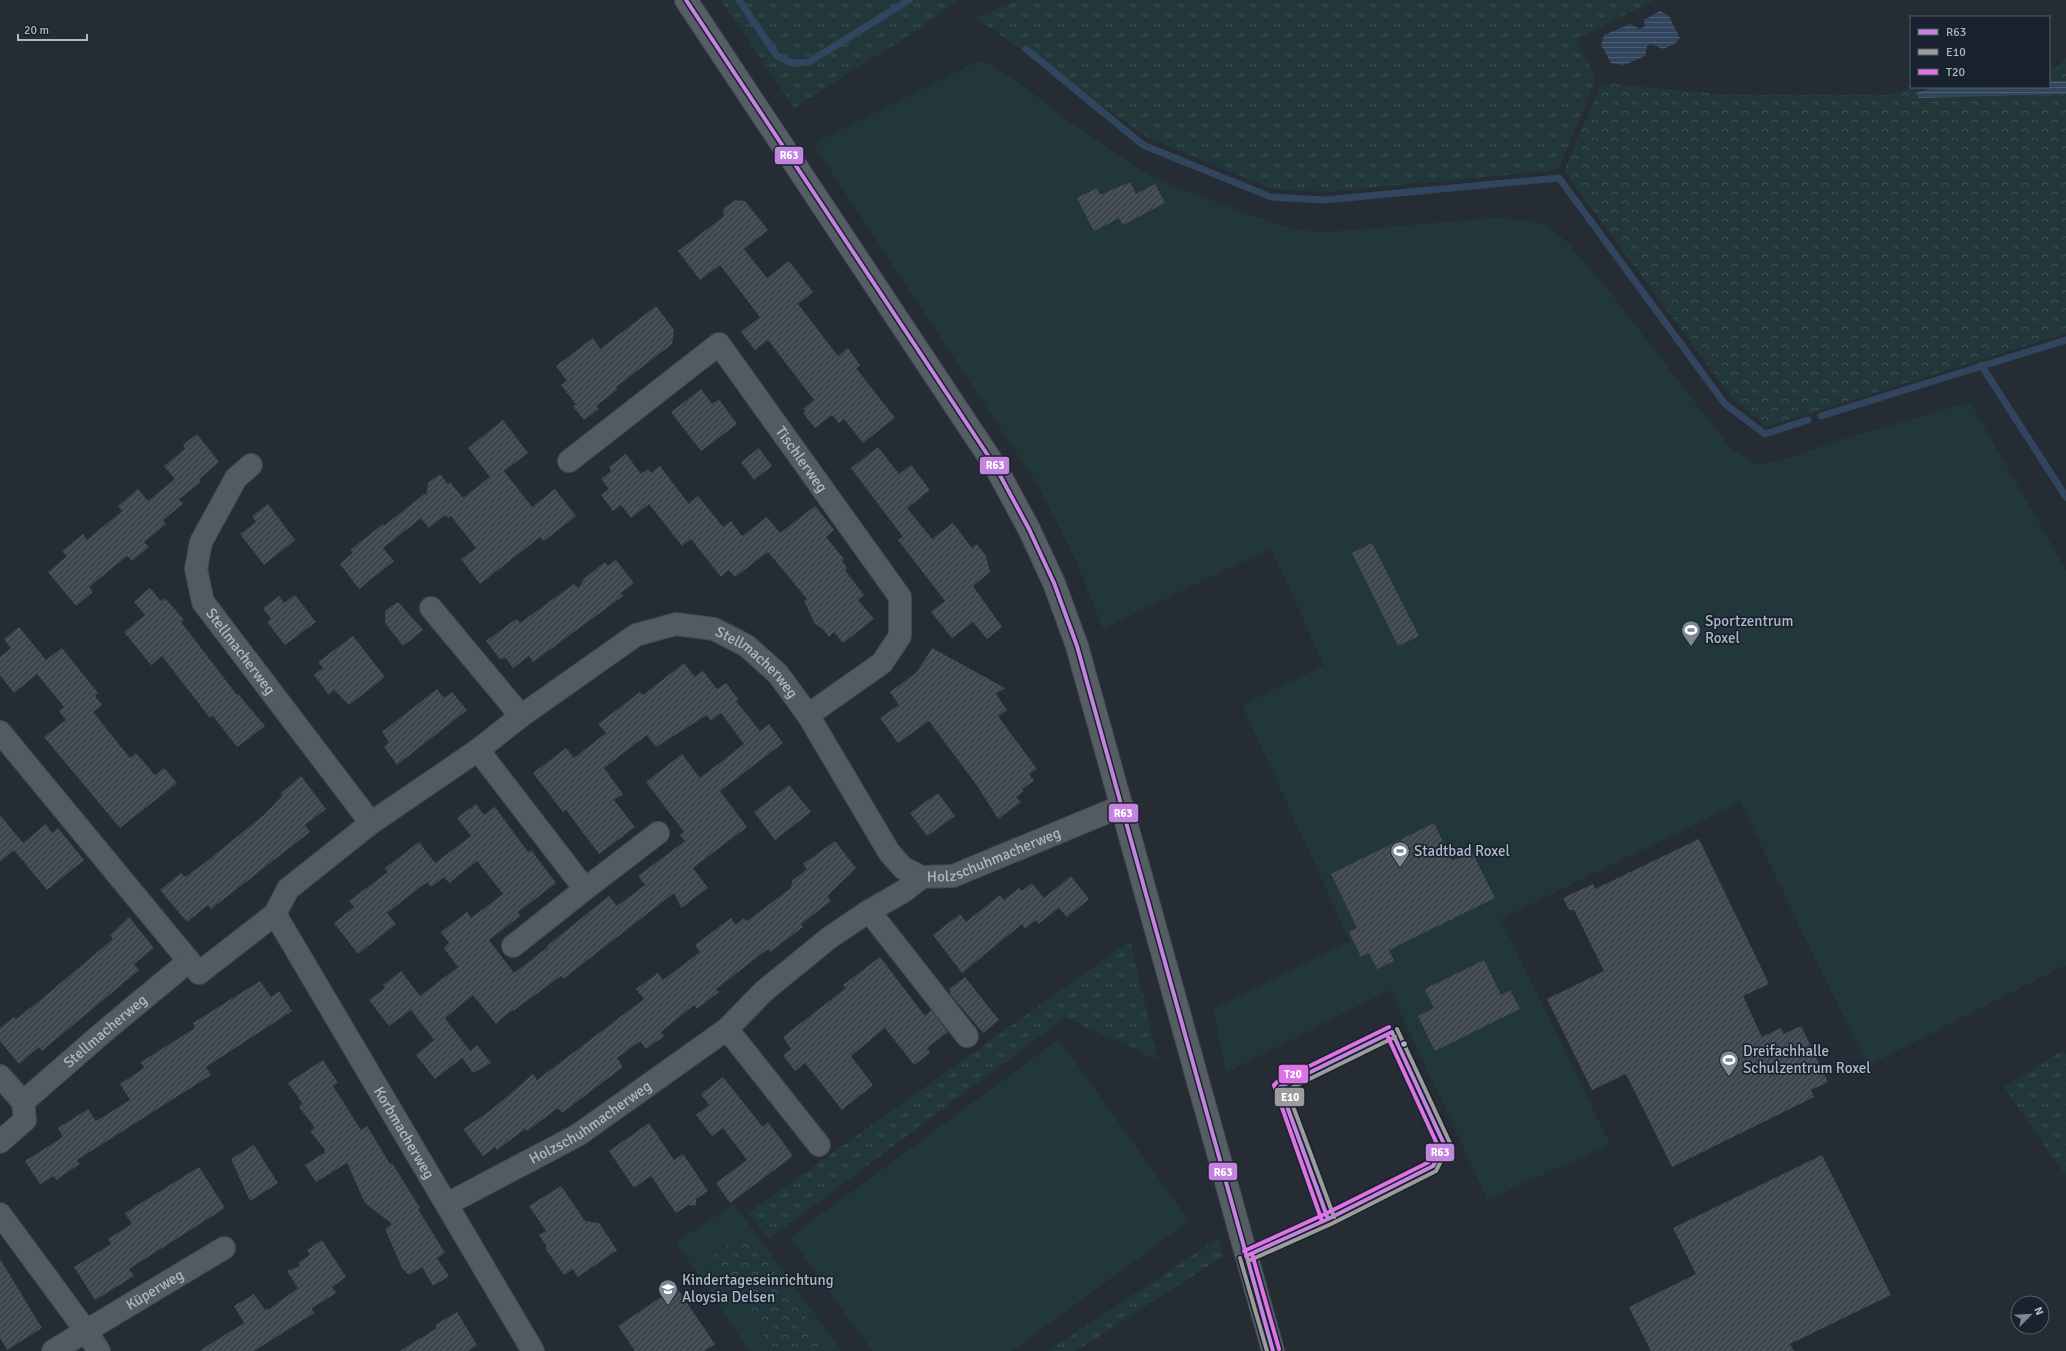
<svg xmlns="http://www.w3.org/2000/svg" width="2066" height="1351" font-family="Signika,sans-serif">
<defs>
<pattern id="grass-tufts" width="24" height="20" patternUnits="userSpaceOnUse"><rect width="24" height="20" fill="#22373a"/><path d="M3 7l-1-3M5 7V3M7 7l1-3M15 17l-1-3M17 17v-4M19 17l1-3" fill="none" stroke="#3f5255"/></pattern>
<pattern id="forest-crowns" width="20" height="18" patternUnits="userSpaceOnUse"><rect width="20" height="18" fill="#22373a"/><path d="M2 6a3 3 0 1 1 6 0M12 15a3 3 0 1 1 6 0" fill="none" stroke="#3f5255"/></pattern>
<pattern id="water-rules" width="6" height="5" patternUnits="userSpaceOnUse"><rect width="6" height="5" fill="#31465e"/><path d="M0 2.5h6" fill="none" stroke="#4c5f74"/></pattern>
<pattern id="building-hatch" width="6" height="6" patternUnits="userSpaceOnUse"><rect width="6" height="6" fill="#40464d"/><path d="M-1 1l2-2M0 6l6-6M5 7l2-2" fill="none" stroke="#595f65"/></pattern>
</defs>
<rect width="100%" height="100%" fill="#252c34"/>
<path fill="url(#grass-tufts)" d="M721,0h238l-45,32 -120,76z
M1019,0h635l-77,39 19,40 -38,91 -232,22 -54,-3 -125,-52 -171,-119z
M1130,941l28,119 -93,-43 -296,222 -21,-26z
M2063,1050l3,5v121l-62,-89z
M1219,1238l5,18 -148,95h-28z"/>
<path fill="url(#forest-crowns)" d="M2066,58v23h-17v-13h7z
M1602,83l124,12h166l24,-8h21l-22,6 4,5 147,-4v239l-299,94 -35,-29 -168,-227z
M747,1232l83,119h-56l-65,-93z"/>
<path fill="#22373a" d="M978,61l11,3 40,26 35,28 91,61 98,37 46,14 26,2 27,-2 141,-12 42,3 18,9 15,13 42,49 121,157 26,15 19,-2 64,-22 130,-38 96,168v395l-199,101 -127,-264 -239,117 109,225 -122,56 -98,-210 -164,83 -13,-64 137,-68 -108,-236 82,-40 -53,-117 -168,81 -27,-68 -39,-77 -224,-340z
M1059,1039l130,182 -177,130h-140l-82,-114z
M734,1204l108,147h-12l-84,-119 -37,26 65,93h-25l-73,-109z"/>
<path fill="url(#water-rules)" d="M1660,11l9,5 11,22 -5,6 -12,5 -12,-5 -4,2 -2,10 -21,9 -13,-2 -10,-18 3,-10 26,-11 10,5 5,-3 -1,-6z
M2049,81h17v13l-147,4 -4,-5 22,-6h112z"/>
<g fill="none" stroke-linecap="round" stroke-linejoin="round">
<path stroke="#31465e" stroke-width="7" d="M739,0l38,56 15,7 17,-1 100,-62
M1026,49l117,96 128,52 53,3 235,-22 166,226 40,30 43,-14
M1981,365l85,132
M1821,416l245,-76"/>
</g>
<path fill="url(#building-hatch)" d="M1130,182l6,12 19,-10 10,19 -42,22 -4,-7 -25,13 -17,-33 20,-10 3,7z
M736,200l9,1 23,29 -24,19 23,29 22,-17 24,31 -15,12 40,52 10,-8 12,17 -4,3 39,50 -32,25 -19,-24 -5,4 -7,-8 -17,13 -12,-15 3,-1 -3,-3 11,-9 -46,-60 -13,10 -14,-18 19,-15 -40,-52 -20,15 -22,-29 45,-34 1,-9z
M656,306l18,24 -2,14 -56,43 2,2 -22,17 3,3 -15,11 -11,-14 3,-2 -15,-19 6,-4 -11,-15 37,-28 7,11z
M701,389l11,15 7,-5 18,25 -36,27 -30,-39z
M503,420l25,33 -24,18 28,36 23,-18 21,27 -32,25 -4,-4 -60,47 -19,-25 15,-11 -25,-32 -3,2 -3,-3 -16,13 -8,-10 -38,30 11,13 -35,28 -19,-25 13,-11 -3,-3 33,-26 1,2 43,-34 1,-9 12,-9 8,10 2,-2 13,16 27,-21 -22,-29z
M197,434l22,28 -20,17 2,3 -22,17 4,5 -20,16 3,4 -22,18 5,5 -17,14 -5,-5 -38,31 4,5 -17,14 -28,-34 19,-16 -5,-5 21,-17 4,6 35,-29 -4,-5 20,-17 10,12 27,-22 -11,-13 21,-17 -2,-4z
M878,447l21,27 12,-9 19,25 -23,18 25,31 21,-16 19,25 5,-4 9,12 4,16 -17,14 29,41 -15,12 -14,-17 -21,16 -21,-26 14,-11 -47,-61 5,-3 -52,-69z
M759,448l13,18 -18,14 -13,-18z
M626,454l15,20 7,-5 3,4 9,-7 29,38 9,-8 25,31 8,-6 11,15 25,-19 13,16 35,-27 19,24 -8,7 18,22 -2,2 5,7 -2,2 19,25 -6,5 16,19 -31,24 -9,-11 -5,5 -7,-9 -7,-4 -11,-23 3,-2 -39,-47 -33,25 -6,-7 -8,7 -30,-38 -9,7 -33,-42 -18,14 -10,-13 -8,6 -12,-16 8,-6 -8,-10 10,-8 -2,-4z
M268,504l27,36 -31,25 -24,-31 16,-12 -4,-6z
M1372,543l47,93 -21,10 -46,-93z
M616,560l18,23 -13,10 2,3 -90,66 -4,-6 -16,12 -7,-10 -6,1 -14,-18 30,-22 4,4 54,-39 4,4 7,-10 20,-16 3,4z
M150,588l11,13 4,-3 19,22 -3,2 56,73 1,-1 27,32 -28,21 -24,-31 -3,2 -48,-62 -11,9 -27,-33 21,-17 -11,-13z
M295,595l21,27 -31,23 -18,-23 4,-3 -8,-11 16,-12 5,7z
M398,602l25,28 -20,16 -18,-23v-12z
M19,627l27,33 16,-12 36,45 -3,3 7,9 -9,7 37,46 6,-5 19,22 9,-7 13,15 -57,45 -76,-91 22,-17 -7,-9 5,-4 -27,-33 -23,19 -14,-18v-18l11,-9 -7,-9z
M353,636l32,41 -36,28 -15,-15 -5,5 -15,-20 9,-7 -5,-6z
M932,648l73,40 -9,6 11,16 -9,6 39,53 -8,5 5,7 -12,8 2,2 -8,6 5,5 -23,17 -20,-32 -49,-66 -31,22 -18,-25 19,-13 -9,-13 27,-20z
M684,663l11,14 8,-6 14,18 9,-6 13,17 -3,1 24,30 9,-7 14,19 -63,48 27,36 -54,41 15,20 -27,20 -7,-15 -111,86 -2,-3 -48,35 -1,-1 -16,14 -23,-29 -28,23 25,33 7,-6 14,18 -18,10 -11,-15 -27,21 -19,-24 18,-15 -23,-30 -22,16 -20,-26 16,-12 -2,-3 18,-14 19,25 38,-29 -14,-19 5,-5 -8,-11 26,-20 4,6 32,-24 -26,-33 -28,22 -5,-6 -13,10 -4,-5 -40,31 9,11 -38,30 -24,-31 20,-16 -5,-6 39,-29 -3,-4 34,-26 16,21 36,-27 -14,-18 19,-14 8,11 11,-8 33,45 3,-2 25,33 -38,29 2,4 -31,24 25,33 34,-26 -1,-1 62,-50 8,10 28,-21 -7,-9 47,-35 -5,-6 4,-3 -38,-50 36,-28 18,24 44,-34 -23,-31 -10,8 -4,-6 -51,32 -9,-12 -43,33 19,26 -9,6 21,27 -36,27 -33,-44 -3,2 -30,-39 33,-25 8,10 32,-25 -8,-9 42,-32 3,3z
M437,689l7,9 8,-6 15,18 -70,55 -13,-18 5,-5 -7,-10z
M301,776l25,33 -21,16 5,7 -99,77 -3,-4 -21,17 -27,-32 21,-17 4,4 21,-15 59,-48 17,-18 -1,-3z
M789,785l22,27 -36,28 -21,-28z
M938,793l17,23 -28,20 -17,-23z
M0,815l23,28 23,-19 6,9 6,-5 26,32 -37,30 -33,-40 -14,12z
M1434,823l18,38 20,-9 23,46 -106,52 5,11 -17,8 -8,-16 -8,4 -12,-25 8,-4 -26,-54z
M1699,839l70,145 -26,12 19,41 19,-9 3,6 17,-8 27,56 -17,8 3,7 -142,70 -46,-93 -34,16 -45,-91 57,-28 -30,-61h-5l-6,-12 30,-14 2,5z
M835,841l21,27 -29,28 4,5 -30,23 2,3 -33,25 -2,-3 -35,27 -17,13 3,3 -22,17 -3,-4 -33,27 3,4 -18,13 -6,-8 -23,17 6,9 -61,46 -4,-5 -31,23 -2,-2 -28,21 -2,-3 -12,9 -20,-27 28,-19 42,-36 4,6 107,-81 -8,-10 22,-16 5,7 37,-28 -5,-7 36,-27 5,7 8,-7 3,3 44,-33 1,-7 15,-12 -4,-5z
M1071,876l18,23 -22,18 -8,-9 -21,16 -2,-4 -11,9 -3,-5 -60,49 -29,-38 27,-21 6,8 34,-27 4,5 15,-12 3,3 10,-8 12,15z
M129,917l25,31 -20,16 5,6 -97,81 -3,-4 -20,17 -19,-23v-13l14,-11 2,2 22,-17 75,-63 -3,-4z
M880,957l45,59 6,-6 17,22 -21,16 3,5 -16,12 -29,-37 -34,28 22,29 -31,25 -37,-47 -10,8 -12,-16 8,-6 -8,-12 63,-49 -3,-3z
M1484,960l17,35 9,-5 10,19 -85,42 -17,-35 16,-8 -9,-19z
M965,977l34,43 -16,13 -33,-39 1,-1 -2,-4z
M260,981l11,16 8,-6 13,20 -86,56 5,8 -134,85 3,4 -24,16 -2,-4 -14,8 -15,-23 38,-24 -5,-9 30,-19 8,12 34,-21 -10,-16 24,-16 -3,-6 54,-34 -2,-5z
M323,1060l15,23 -5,3 28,44 6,-4 23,38 2,-1 28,45 -2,1 27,44 -8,5 12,18 -16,10 -11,-19 -13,8 -7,-7 -17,-39 7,-5 -27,-21 -18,-40 -31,19 -11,-17 19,-12 1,-3 -15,-19 5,-3 -16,-21 3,-4 -14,-20z
M723,1077l40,50 5,-5 25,34 -63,47 -14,-20 31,-23 -24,-32 -11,8 -16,-21 13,-10 -8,-11z
M649,1123l25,37 9,-6 25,37 -12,8v7l-8,-1 -12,8 -25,-37 -17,12 -25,-37z
M254,1145l24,38 -28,18 -19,-42z
M1822,1155l69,140 -101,49 4,7h-143l-22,-44 67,-33 -23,-46z
M199,1167l26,41 -96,61 5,7 -39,24 -21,-33 37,-23 -3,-5 24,-15 -7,-11z
M561,1186l24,35 14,2 18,27 -39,27 -5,-8 -9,6 -19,-27 2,-1 -8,-12 7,-4 -17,-25z
M322,1240l24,37 -14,10 4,6 -24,15 2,5 -60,38h-55l45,-28 -10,-17 20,-12 11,16 3,-2v2l30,-22 -11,-17 13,-5 -2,-3 12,-8 -3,-5z
M0,1259l42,69 -35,22 -7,-12z
M676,1287l39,57 -10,7h-70l-17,-25z
M457,1312l20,33 -10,6h-67l37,-23 -2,-3z"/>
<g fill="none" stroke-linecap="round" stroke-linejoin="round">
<g stroke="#42484e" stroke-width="24">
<g id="minor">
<path id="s1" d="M569,461l150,-117 181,253v39l-18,27 -74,52"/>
<path id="s2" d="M251,465l-15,13 -35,64 -5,27 7,33 168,221"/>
<path d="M431,608l90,108"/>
<path d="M0,732l189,229"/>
<path d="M478,750l107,139 73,-56"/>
<path d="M869,911l98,125"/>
<path id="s3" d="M275,914l258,437"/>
<path d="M513,946l72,-57"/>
<path d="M727,1029l92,116"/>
<path d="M0,1076l23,26"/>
<path id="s4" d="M0,1142l25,-22 -2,-18 84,-73 82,-68 10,12 76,-59 13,-25 83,-66 107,-73 43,-34 115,-81 40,-11 38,5 33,17 31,28 30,41 81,137 14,16 19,9"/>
<path id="s5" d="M447,1204l131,-69 149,-106 37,-38 65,-53 40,-27 35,-20 18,-14 31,-1 169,-70"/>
<path d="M0,1214l86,117 -33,20"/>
<path id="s6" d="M99,1351l-13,-20 138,-83"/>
</g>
</g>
<g stroke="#424850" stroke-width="24">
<path id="major" d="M686,0l309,466 34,63 25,54 23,63 196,705"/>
</g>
<use href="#minor" stroke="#545a62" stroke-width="22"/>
<use href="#major" stroke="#575d64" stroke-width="22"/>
<g stroke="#19232e" stroke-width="7">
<path id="bus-1" d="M686,0l309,466 34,63 25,54 23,63 196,705
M1392,1032l52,112 -11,22 -105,53 -48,-132z
M1246,1256l82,-37"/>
</g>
<g stroke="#19232e" stroke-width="7">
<path id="bus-2" d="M1334,1217l-47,-127 108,-53
M1240,1258l27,93
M1248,1261l83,-37 105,-53 14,-28 -53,-114"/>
</g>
<g stroke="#19232e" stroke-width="7">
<path id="bus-3" d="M1322,1221l-48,-136 3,-3 112,-55
M1244,1251l81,-37 104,-52 8,-18 -50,-109
M1252,1254l27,95"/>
</g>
<use href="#bus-1" stroke="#c483df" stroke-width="4"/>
<use href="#bus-2" stroke="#9c9c9c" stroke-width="4"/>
<use href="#bus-3" stroke="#e072e7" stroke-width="4"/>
</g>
<defs>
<g id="stadium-pin" transform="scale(1)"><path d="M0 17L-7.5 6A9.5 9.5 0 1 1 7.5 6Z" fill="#7d8793" stroke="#19232e"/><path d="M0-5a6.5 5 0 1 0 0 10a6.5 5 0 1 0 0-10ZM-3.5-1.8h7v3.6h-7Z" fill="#fff"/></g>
<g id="school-pin" transform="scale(1)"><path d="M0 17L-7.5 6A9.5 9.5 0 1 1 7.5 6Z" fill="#7d8793" stroke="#19232e"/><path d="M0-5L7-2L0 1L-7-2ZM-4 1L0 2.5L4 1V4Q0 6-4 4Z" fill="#fff"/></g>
</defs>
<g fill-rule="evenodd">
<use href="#stadium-pin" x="1691" y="630"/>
<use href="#stadium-pin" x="1400" y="851"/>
<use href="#stadium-pin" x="1729" y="1060"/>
<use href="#school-pin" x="668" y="1289"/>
</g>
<circle fill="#adb8c6" stroke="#19232e" stroke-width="1.5" cx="1404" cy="1044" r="3.5"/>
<g text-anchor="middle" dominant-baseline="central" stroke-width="3.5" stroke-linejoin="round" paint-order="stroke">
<g font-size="15" fill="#adb8c6" stroke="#19232e">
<text stroke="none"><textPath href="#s1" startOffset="332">Tischlerweg</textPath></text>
<text stroke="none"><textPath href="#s2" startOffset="216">Stellmacherweg</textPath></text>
<text stroke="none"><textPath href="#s4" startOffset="975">Stellmacherweg</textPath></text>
<text stroke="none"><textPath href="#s5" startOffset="655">Holzschuhmacherweg</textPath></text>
<text stroke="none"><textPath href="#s4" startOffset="160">Stellmacherweg</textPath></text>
<text stroke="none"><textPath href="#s5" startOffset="165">Holzschuhmacherweg</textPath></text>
<text stroke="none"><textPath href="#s3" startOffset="254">Korbmacherweg</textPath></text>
<text stroke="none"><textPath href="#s6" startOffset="104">Küperweg</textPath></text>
</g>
<g font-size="15" fill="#adb8c6" stroke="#19232e" text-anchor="start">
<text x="1705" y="621">Sportzentrum<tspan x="1705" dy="17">Roxel</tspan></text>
<text x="1414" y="851">Stadtbad Roxel</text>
<text x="1743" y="1051">Dreifachhalle<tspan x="1743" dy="17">Schulzentrum Roxel</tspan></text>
<text x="682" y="1280">Kindertageseinrichtung<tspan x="682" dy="17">Aloysia Delsen</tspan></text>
</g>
</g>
<g stroke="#19232e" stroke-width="1.5">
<rect x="774" y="146" width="30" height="19" rx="4" fill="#c483df"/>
<rect x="979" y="456" width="31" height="19" rx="4" fill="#c483df"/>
<rect x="1108" y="803" width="31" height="20" rx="4" fill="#c483df"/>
<rect x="1278" y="1064" width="31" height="20" rx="4" fill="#e072e7"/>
<rect x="1274" y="1087" width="31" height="20" rx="4" fill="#9c9c9c"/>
<rect x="1425" y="1143" width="30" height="19" rx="4" fill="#c483df"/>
<rect x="1208" y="1162" width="30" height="19" rx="4" fill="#c483df"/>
</g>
<g font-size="11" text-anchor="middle" font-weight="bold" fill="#fff">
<text x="789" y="159">R63</text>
<text x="995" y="469">R63</text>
<text x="1123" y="817">R63</text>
<text x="1293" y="1078">T20</text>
<text x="1290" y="1101">E10</text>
<text x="1440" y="1156">R63</text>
<text x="1223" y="1176">R63</text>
</g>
<rect x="1910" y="16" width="140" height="72" fill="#19232e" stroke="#545f6b"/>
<rect x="1918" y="29" width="20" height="6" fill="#c483df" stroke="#545f6b"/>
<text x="1946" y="36" font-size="12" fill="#adb8c6">R63</text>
<rect x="1918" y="49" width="20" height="6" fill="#9c9c9c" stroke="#545f6b"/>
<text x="1946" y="56" font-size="12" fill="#adb8c6">E10</text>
<rect x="1918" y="69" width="20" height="6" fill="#e072e7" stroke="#545f6b"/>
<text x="1946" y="76" font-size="12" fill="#adb8c6">T20</text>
<g transform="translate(2030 1315) rotate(66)"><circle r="19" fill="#19232e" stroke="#545f6b"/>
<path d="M0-3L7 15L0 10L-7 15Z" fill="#7d8793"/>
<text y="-6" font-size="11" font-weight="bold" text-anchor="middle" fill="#adb8c6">N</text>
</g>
<path d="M18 34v6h69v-6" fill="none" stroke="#adb8c6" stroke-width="2"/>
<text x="24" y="34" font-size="12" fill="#adb8c6" stroke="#19232e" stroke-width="3" paint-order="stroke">20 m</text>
</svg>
